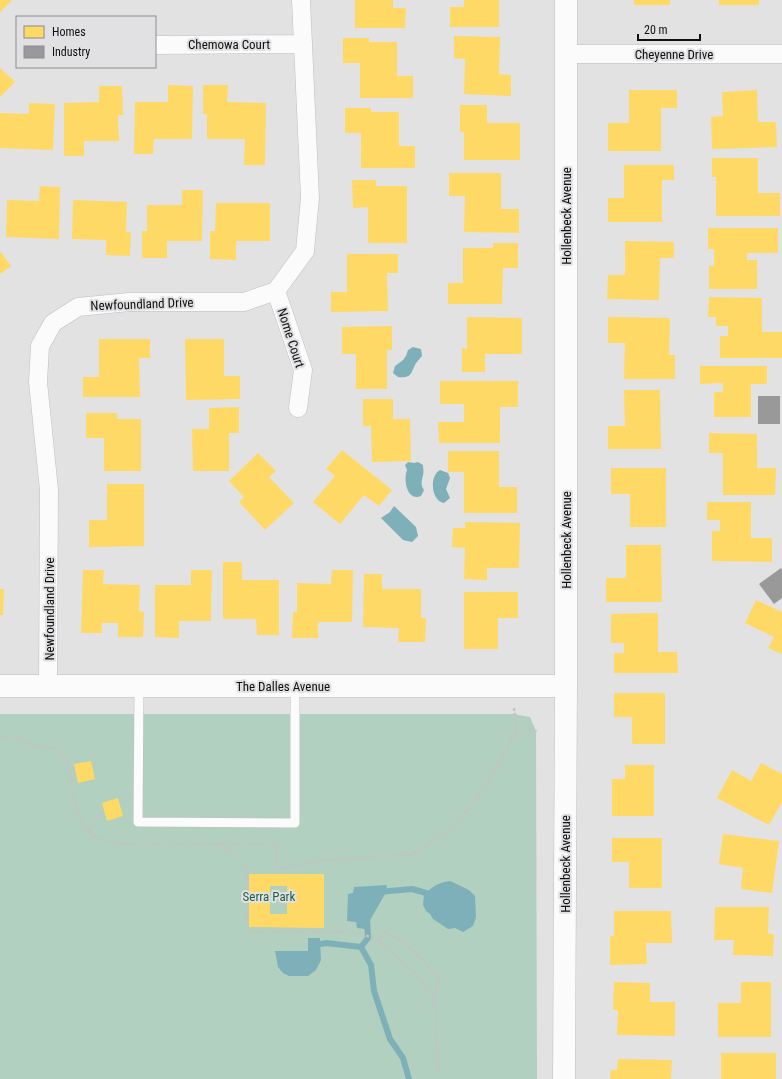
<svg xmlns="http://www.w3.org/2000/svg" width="782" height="1079" font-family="'Roboto Condensed',sans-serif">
<rect width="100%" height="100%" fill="#e2e2e3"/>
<path fill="#b2d0c0" d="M0,714h514l16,3 6,14 1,348h-537z"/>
<path fill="#7db0b8" d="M413,347l8,2 1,7c-2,2 -4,5 -6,7 -5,9 -4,16 -18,14l-5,-4 2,-7 8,-6 3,-4 2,-6z
M408,462l6,1 4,-1 5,3c0,3 1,7 0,10 -1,6 -3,9 1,15l-3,6c-14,6 -18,-16 -14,-26l-2,-5z
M440,470l8,3 2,5 -4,11 4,9 -6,5c-13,-2 -15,-27 -4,-33z
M394,506l22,21 2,9 -6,6 -9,-2 -22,-22 9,-6z
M450,881l19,9 6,6 1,21 -3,9 -10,6 -8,-4 -7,1 -15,-10 -3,-5 -4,-3 -3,-6 1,-11c10,-8 13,-11 26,-13z
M387,885l-2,9 -20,35 -8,-1 -1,-6 -9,-1 1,-27 5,-1 1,-6z
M308,938h12l1,22 -5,10 -8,6h-19l-6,-3 -5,-6 -3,-16h33z"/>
<path fill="#ffd966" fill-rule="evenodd" d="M0,0h12l-12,12z
M355,0h38v8h13l-1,20h-50z
M464,0h35v27h-49v-20h14z
M634,0h36v5h-36z
M719,0h40v5h-40z
M454,36l46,1 -1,37 12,1v21l-47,-2 1,-35 -11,-1z
M343,38h26v4h28v34h16v22h-53v-35h-17z
M0,68l15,14 -15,15z
M168,85l25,1 -1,53h-38l-1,15h-19l1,-52h33z
M203,85h25l-1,17 39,1 -1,62h-21l1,-26h-38v-25h-4z
M99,86h23l1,29h-5l1,26h-35v15h-20v-53l35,-1z
M629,90h48v18h-16v43h-53v-28h21z
M757,90l1,32h18l1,25 -65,2 -1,-32 12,-1 -1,-24z
M29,103l26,1 -2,46 -53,-2v-35l29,1z
M460,105h27v18h33v37h-56v-28h-4z
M345,108h26v4h28v34h16v22h-54v-35h-16z
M712,158h46v35h22v23h-64v-39h-4z
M624,165h50v15h-12v42h-54v-24h16z
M449,173h52v36h18v24l-55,-1 1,-36h-16z
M352,180h24v6h31v57h-39v-36l-15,1z
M40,186l20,1 -1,52 -53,-2 1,-37 32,1z
M182,190h21l-1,51h-35v17h-25v-27h5v-26h35z
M73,200l54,2 -1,30h5l-1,24 -24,-1v-15l-34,-1z
M216,203h54v38h-34v19l-26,-1v-28h5z
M708,228h70v25h-31v7h10v29h-48v-23h5v-17h-6z
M625,241l49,1v16h-14l-1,42 -52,-1 1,-24h17z
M493,243h25v25h-15l-1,36h-54v-21h15v-35h30z
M0,251l11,15 -11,8z
M347,254h51v19h-11l1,38 -57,1v-20h16z
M709,297l53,1v34h20v26h-62v-22h8v-10h-12v-9h-8z
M467,317l55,1v36h-37v18h-23v-24l5,1z
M608,317l62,1 -1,37h6v24h-51l1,-36h-17z
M392,326v24h-5v39h-31v-35h-14v-27z
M99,339h51v19h-11l1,39h-57v-20h16z
M185,339h39v37h16v23l-54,1z
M700,366h67v18h-16v33h-37v-25h9v-9l-23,1z
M440,381h78v26h-18v36h-61l-1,-21h26v-18h-24z
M624,390h36l1,59h-53v-23h17z
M363,399h30v20h17l1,42 -39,1 -1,-36h-8z
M239,407v26h-10v38h-36l-1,-42h17v-21z
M86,413h31v6h24v52h-37v-33h-18z
M709,433l48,1v34h19l-1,27h-52v-42h-14z
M342,450l50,40 -13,16 -15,-11 -24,29 -27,-22 22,-26 -9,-7z
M448,451h51v36h18v26h-53v-41h-16z
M258,453l18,18 -7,6 25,26 -29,27 -26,-28 5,-5 -15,-16z
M611,468h55v59h-36v-33h-19z
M107,484h37v62l-55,1v-27h18z
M707,502h44v36h21v24l-60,-1v-30h8v-11h-13z
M465,522l55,1 -1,45h-32v12l-23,-1 1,-31 -13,-1 1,-19h12z
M626,545h35l1,57h-56v-24h20z
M223,562h19v18h37v55h-22l-1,-16h-33z
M83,570h21l-1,14 37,1 -1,26 5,1 -1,25h-25v-14h-16v10h-21z
M191,570h21l-1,51h-32v17l-24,-1v-52h36z
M332,570h21l-1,52h-34v16h-26l1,-26h4v-29l34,1z
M364,574h18v15h39v29h5l-1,24h-27l1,-14 -36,-1z
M0,589h4l-1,26h-3z
M464,592h54v26h-20v31h-34z
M756,600l26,12v42l-14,-6 6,-11 -29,-14z
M658,613v39h19l1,21h-64v-20h10v-10h-13v-29z
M614,693h51v51h-33v-27h-18z
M91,761l4,18 -17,4 -4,-19z
M761,763l21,11v28l-13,23 -52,-27 15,-28 19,11z
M625,765h29v51h-42v-37h13z
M118,798l5,18 -16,5 -5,-18z
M723,834l56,7 -7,52 -31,-4 2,-21 -24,-4z
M612,838h50v50h-33v-26h-17z
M249,874h75v54l-75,-1zM270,886h17v28h-17z
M715,907h54l-1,27h6l-1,22 -40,-1 1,-15h-20z
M614,911h57l1,32h-26l1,21 -37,1v-29h4z
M614,982l36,1v19h25v34l-58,-1 1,-25h-5z
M741,982h30v55h-53v-34h23z
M721,1053h55v26h-55z
M618,1059l54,1 -1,19h-61l1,-9h6z"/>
<path fill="#999" d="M758,396h22v28h-22z
M781,568l1,2v28l-8,6 -15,-20z"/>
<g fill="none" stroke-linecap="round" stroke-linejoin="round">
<path stroke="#7db0b8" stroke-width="6" d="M379,892l33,-3 14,4
M321,944l5,-1 35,4
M361,947l10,18 3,26 16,48 13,19 6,21
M361,947l7,-9 -1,-20"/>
<g stroke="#bebebf" stroke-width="10">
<path id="service" d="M139,686l-1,136 157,1v-137"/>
</g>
<g stroke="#bebebf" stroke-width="19">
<path id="minor" d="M155,45l147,-1
M566,54h216
M276,291l27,79 -5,38
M48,686l1,-196 -11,-108 2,-36 13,-23 25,-16 51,-5h115l32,-11 29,-40 5,-53 -9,-198"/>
</g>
<g stroke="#bebebf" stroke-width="23">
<path id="tertiary" d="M0,686h566
M564,1079l2,-393v-686"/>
</g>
<path stroke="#c3c3c4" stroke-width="2.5" stroke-dasharray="3 2" stroke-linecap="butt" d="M514,708l3,23
M0,737c6,0 13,-1 18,0 3,1 5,4 8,5 3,2 8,3 12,4 7,1 14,0 20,4 22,16 4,68 41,88 16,9 51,6 70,6 35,0 71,0 106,0l3,25 42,-8 92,-7 36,-23 31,-34 38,-66h20
M89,831l9,-15 6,-4
M220,844l27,23v65h104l24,6 40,35 19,25 5,81
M379,941l6,-9c22,9 39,29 54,47l-5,19
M414,1079h1"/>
<use href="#service" stroke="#fbfbfb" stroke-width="9"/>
<use href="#minor" stroke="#fbfbfb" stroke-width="18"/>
<use href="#tertiary" stroke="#fbfbfb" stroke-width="22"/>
</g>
<g text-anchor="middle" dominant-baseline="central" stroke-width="4" stroke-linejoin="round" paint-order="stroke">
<g font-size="13" fill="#101011" stroke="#e1e1e4">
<text x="229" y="44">Chemowa Court</text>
<text x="674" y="54">Cheyenne Drive</text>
<text transform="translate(566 216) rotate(-90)">Hollenbeck Avenue</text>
<text transform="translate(142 304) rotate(-2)">Newfoundland Drive</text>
<text transform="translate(291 338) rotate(72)">Nome Court</text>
<text transform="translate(566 540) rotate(-90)">Hollenbeck Avenue</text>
<text transform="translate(49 609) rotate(-90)">Newfoundland Drive</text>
<text x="283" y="686">The Dalles Avenue</text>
<text transform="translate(565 864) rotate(-90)">Hollenbeck Avenue</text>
</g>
<g font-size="13" fill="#1f5f41" stroke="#e1e1e4">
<text x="269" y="896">Serra Park</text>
</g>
</g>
<rect x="16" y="16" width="140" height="52" fill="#e1e1e4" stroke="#8d8d90"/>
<rect x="24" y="26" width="20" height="12" fill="#ffd966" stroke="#8d8d90"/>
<text x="52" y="36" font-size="12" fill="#101011">Homes</text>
<rect x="24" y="46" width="20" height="12" fill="#999999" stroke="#8d8d90"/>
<text x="52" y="56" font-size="12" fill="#101011">Industry</text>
<path d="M638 34v6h62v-6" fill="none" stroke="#101011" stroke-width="2"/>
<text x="644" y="34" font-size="12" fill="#101011" stroke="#e1e1e4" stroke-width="3" paint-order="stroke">20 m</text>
</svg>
